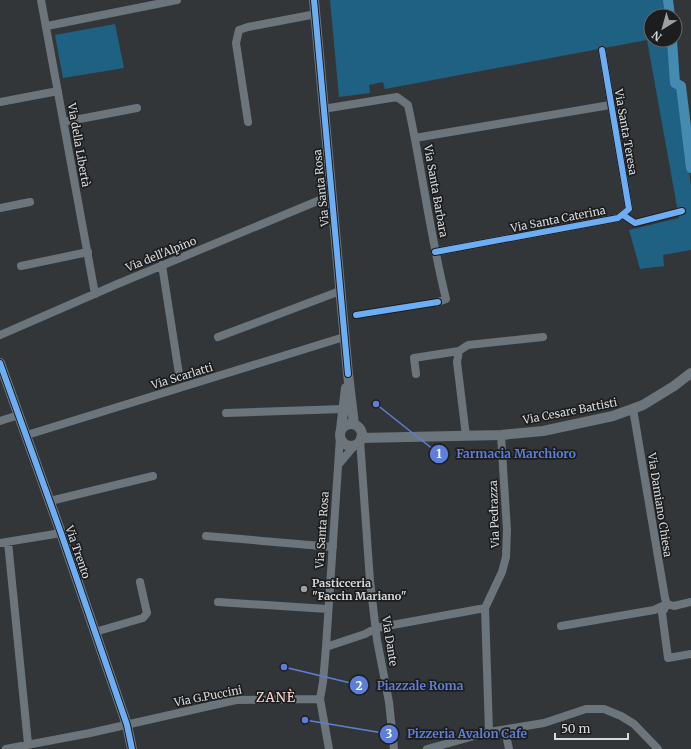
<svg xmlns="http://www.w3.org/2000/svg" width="691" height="749" font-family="Merriweather,serif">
<rect width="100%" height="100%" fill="#333638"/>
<path fill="#1e6182" d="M330,0h336l3,16h-18v24h21l19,146v64l-28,5 1,11 -24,3 -11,-39 50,-12 -32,-178 -262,49 -2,-7 -14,3 1,8 -31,4z
M115,24l9,44 -61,10 -8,-43z"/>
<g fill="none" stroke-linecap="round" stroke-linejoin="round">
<path stroke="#448ab1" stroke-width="10" d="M668,0l2,16
M672,40l3,43 6,3 10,82"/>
<path stroke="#6c757b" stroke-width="8" d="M41,0l54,294
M47,26l130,-26
M0,102l58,-11
M323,109l74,-12 11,8c14,64 22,130 38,194l-8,3
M64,122l73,-14
M248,122l-12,-79 3,-13 9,-3 68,-13
M415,138l195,-33
M0,208l30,-6
M435,252l183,-34 11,-9 -27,-159
M162,265l17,109
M21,266l67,-14
M0,335l115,-50 217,-90
M218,337l122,-46
M416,374l-2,-16 45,-7
M633,409l32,189 2,6
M226,413l117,-4
M0,421l19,-6
M27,435l317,-98
M466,436l-9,-74 2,-11 9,-6 75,-8
M360,440l10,141 7,59 12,62 5,47
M339,464l16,-19
M50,501l103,-25
M206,536l127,11
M8,542l20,202
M0,543l61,-10
M218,602l110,7
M667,604l-5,9 6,45 23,-4
M667,604l7,2 17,-4
M561,626l93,-16 13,-6
M95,632l48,-14 4,-5 -7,-31
M326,647l39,-13 11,-6 109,-20
M505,730l4,19
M489,732l-4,-124 17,-36 4,-15 1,-27 -6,-95
M6,749l84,-16 146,-33 84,-1
M329,749l-9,-50 3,-17 3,-35 14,-210
M427,749l62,-17 55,-9 42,-14h18l17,7 13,8 24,25"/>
<path stroke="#6c757b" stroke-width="10" d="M314,0l34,374 6,50
M0,363l61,170 66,192 5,24
M340 435a11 11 0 1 1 22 0a11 11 0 1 1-22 0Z
M341,429l5,-41
M361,438l140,-3 42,-4 70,-15 30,-11 31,-19 17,-13"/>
<g stroke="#1c1d1e" stroke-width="8">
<path id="cycleway" d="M314,0l34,374
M623,215l12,8 47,-12
M435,252l183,-34 11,-9 -27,-159
M356,315l82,-13
M0,363l61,170 66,192 5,24"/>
</g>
<use href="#cycleway" stroke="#6dadf4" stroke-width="6"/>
</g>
<circle fill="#9ea0a2" stroke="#1c1d1e" stroke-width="1.5" cx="304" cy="589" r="4"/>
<g text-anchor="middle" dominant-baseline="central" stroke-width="3.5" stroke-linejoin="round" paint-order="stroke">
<g font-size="11" fill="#d7d9db" stroke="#1c1d1e">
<text transform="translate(626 132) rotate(80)">Via Santa Teresa</text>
<text transform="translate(79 145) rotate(80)">Via della Libertà</text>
<text transform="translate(321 188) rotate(-96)">Via Santa Rosa</text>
<text transform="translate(436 191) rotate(80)">Via Santa Barbara</text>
<text transform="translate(558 219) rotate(-11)">Via Santa Caterina</text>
<text transform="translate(161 254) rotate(-22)">Via dell'Alpino</text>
<text transform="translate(182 376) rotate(-17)">Via Scarlatti</text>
<text transform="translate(570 411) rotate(-11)">Via Cesare Battisti</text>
<text transform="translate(660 505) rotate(81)">Via Damiano Chiesa</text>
<text transform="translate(494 514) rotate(-92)">Via Pedrazza</text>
<text transform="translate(322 530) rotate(-86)">Via Santa Rosa</text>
<text transform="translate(78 552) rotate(71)">Via Trento</text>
<text transform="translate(390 641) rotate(81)">Via Dante</text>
<text transform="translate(208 696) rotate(-11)">Via G.Puccini</text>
</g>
<g font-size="11" font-weight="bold" fill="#d7d9db" stroke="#1c1d1e" text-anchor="start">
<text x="312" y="583">Pasticceria<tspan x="312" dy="13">"Faccin Mariano"</tspan></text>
</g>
<g font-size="13" letter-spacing="1" fill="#f9d6d2" stroke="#1c1d1e">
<text x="276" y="697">ZANÈ</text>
</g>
</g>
<path fill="none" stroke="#5e7fd9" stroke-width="1.5" d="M376 404L439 454M284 667L359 685M305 720L389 734"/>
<g fill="#5e7fd9" stroke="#1c1d1e" stroke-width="1.5">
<circle cx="376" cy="404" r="4"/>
<circle cx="284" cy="667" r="4"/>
<circle cx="305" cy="720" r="4"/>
<circle cx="439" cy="454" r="10"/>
<circle cx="359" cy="685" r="10"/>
<circle cx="389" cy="734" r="10"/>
</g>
<g font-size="12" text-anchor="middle" font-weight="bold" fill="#fff">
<text x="439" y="458">1</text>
<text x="359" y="690">2</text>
<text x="389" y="738">3</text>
</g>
<g font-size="12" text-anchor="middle" font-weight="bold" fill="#5e7fd9" stroke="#1c1d1e" stroke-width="3.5" stroke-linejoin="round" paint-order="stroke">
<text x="516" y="458">Farmacia Marchioro</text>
<text x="420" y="690">Piazzale Roma</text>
<text x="467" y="738">Pizzeria Avalon Cafe</text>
</g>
<g transform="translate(663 28) rotate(217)"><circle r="19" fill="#1c1d1e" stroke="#67686a"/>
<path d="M0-3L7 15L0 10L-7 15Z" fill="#9ea0a2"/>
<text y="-6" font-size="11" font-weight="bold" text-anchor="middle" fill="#d7d9db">N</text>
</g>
<path d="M555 733v6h73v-6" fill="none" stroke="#d7d9db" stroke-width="2"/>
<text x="561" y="733" font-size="12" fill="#d7d9db" stroke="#1c1d1e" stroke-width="3" paint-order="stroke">50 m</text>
</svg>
